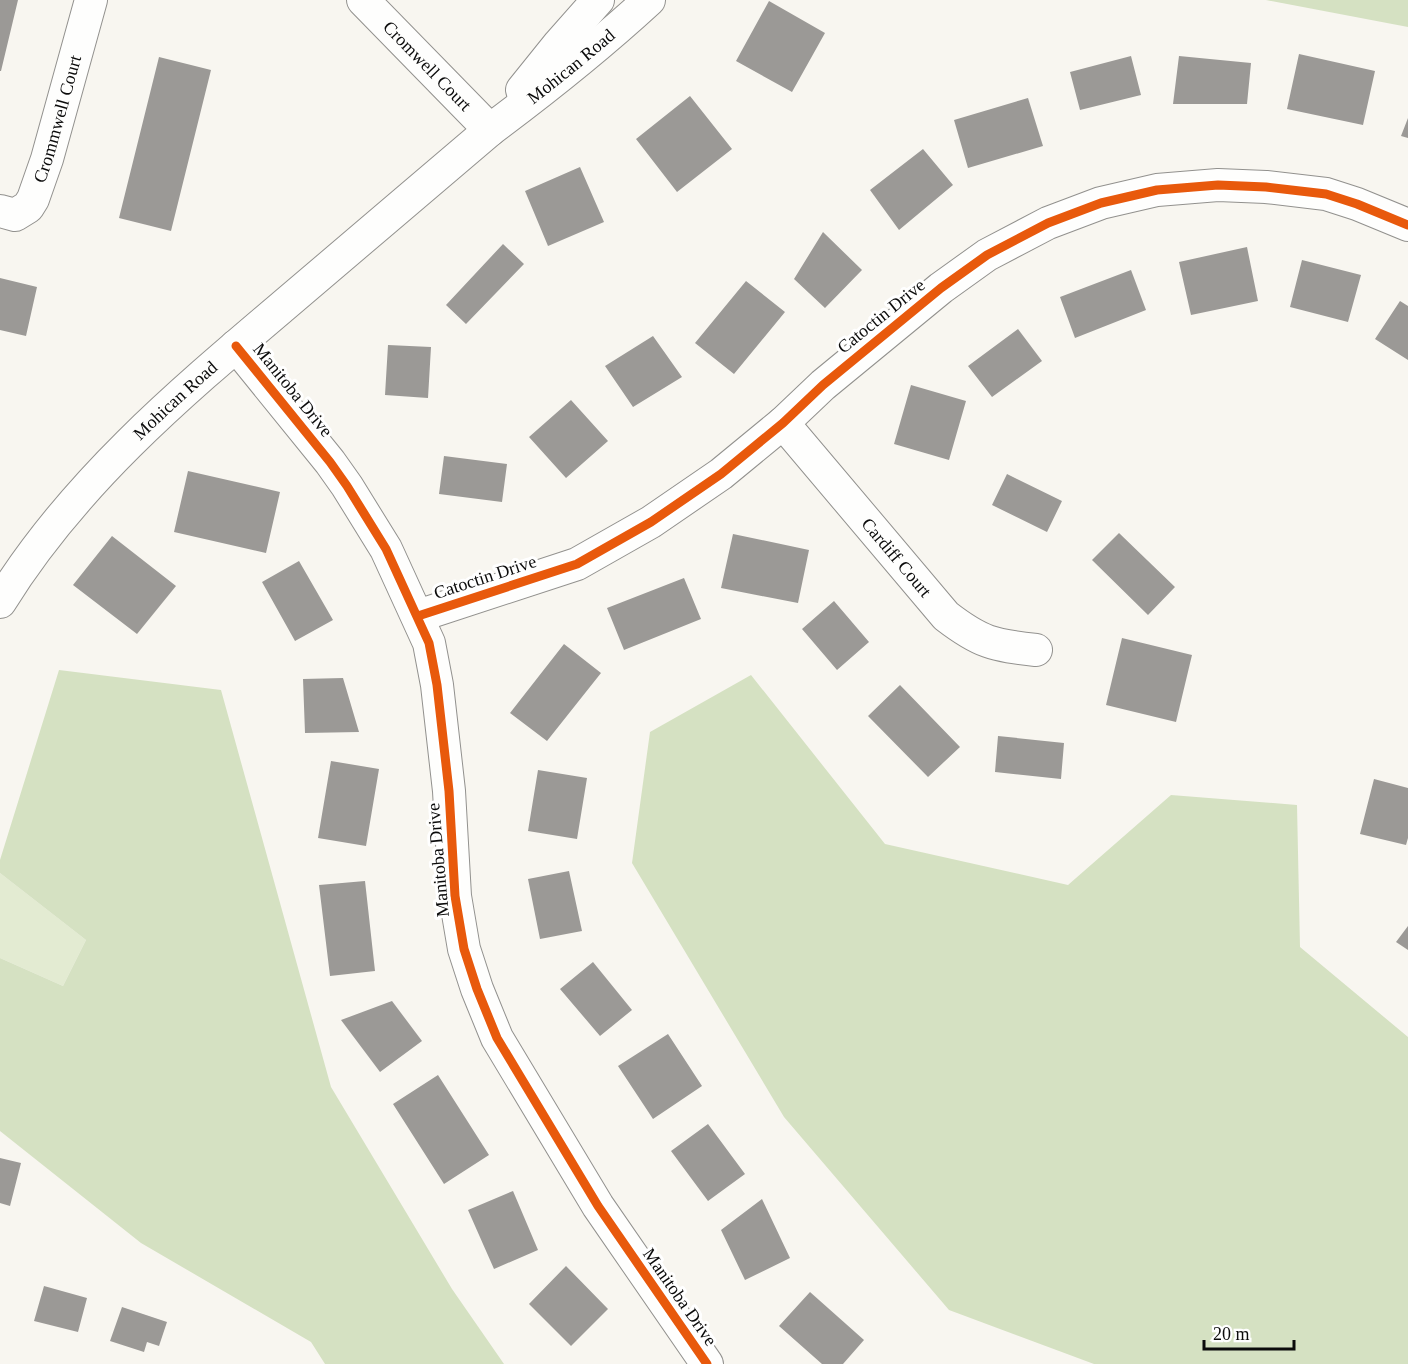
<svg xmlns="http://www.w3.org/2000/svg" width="1408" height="1364" font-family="Georgia,serif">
<rect width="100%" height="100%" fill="#f8f6f0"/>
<path fill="#e3ebd2" d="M0,873l86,67 -23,46 -63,-28z"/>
<path fill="#d5e1c2" d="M1266,0h142v27z
M59,670l162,20 110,397 121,202 52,75h-179l-14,-22 -170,-99 -141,-112v-173l63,28 23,-46 -86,-67v-13z
M751,675l134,169 183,41 103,-90 126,10 3,142 108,90v327h-314l-145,-54 -165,-193 -152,-254 18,-131z"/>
<path fill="#9b9996" d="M0,0h18l-17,71h-1z
M769,1l56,32 -33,59 -56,-31z
M1299,54l76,17 -12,54 -76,-16z
M1131,56l10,39 -61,15 -10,-38z
M1179,56l72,7 -4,41h-74z
M159,57l52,13 -40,161 -52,-13z
M690,96l42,53 -55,43 -41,-53z
M1028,98l15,48 -75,22 -14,-48z
M1408,118v20l-7,-2z
M923,149l30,36 -54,45 -29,-40z
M580,167l24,55 -56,24 -23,-55z
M823,232l39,38 -37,38 -31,-29z
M503,244l21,20 -58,60 -20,-19z
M1247,247l11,54 -67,14 -12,-53z
M1302,260l59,15 -13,47 -58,-15z
M1131,270l15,40 -71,28 -15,-41z
M0,278l37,9 -11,49 -26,-6z
M746,281l39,31 -51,62 -39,-31z
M1400,301l8,5v54l-33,-21z
M1018,329l24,32 -50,36 -24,-31z
M653,336l29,41 -49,30 -28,-41z
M388,345l43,2 -3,51 -43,-3z
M911,385l55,16 -17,59 -55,-16z
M571,400l37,41 -42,37 -37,-41z
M444,456l63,8 -5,38 -63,-8z
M188,471l92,21 -14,61 -92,-21z
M1007,474l55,27 -15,31 -55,-27z
M1119,533l56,54 -27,28 -56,-55z
M733,534l76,16 -11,53 -77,-15z
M112,536l64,50 -39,48 -64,-49z
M299,561l34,59 -38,21 -33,-59z
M684,578l17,41 -77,31 -17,-42z
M834,601l35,41 -32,28 -35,-41z
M1122,638l70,17 -16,67 -70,-17z
M564,644l37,29 -54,68 -37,-28z
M343,678l16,54 -54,1 -2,-54z
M900,685l60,62 -32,30 -60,-61z
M998,736l66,7 -3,36 -66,-7z
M331,761l48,8 -13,77 -48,-8z
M538,770l49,8 -10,61 -49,-8z
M1374,779l34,9v50l-2,7 -46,-11z
M569,871l13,60 -42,8 -12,-60z
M365,881l10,90 -45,5 -11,-91z
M1408,926v24l-12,-8z
M593,962l39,48 -32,26 -40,-47z
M392,1001l30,40 -42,31 -39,-52z
M668,1034l34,52 -49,33 -35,-53z
M438,1075l51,80 -45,29 -51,-80z
M708,1124l37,50 -37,27 -37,-50z
M0,1158l21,5 -11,43 -10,-3z
M513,1191l25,59 -44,19 -26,-59z
M762,1199l28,59 -45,22 -24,-50z
M566,1266l42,43 -37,37 -42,-42z
M44,1286l43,12 -9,34 -44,-11z
M810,1292l54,48 -21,24h-21l-43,-38z
M122,1307l45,15 -8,24 -12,-4 -3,10 -34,-11z"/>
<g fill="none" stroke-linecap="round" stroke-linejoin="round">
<g stroke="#92918e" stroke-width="34">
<g id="street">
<path id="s1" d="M363,0l127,130"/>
<path d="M522,90l37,-46 39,-44"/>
<path id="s2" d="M0,211l15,4 13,-8 5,-8 14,-40 44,-159"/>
<path d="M236,346l94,116 17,24 39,63 43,94 8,42 12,106 6,105 9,53 13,40 20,49 101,168 109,158"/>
<path id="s3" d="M783,423l163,193c35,27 47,29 90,34"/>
<path id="s4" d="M0,602c73,-118 177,-206 282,-295 69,-59 139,-118 208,-177 55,-41 109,-84 159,-130"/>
<path d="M418,616l159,-52 74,-42 70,-48 62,-51 40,-38 118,-97 46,-33 61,-32 53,-20 56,-13 61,-5 48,2 60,7 31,10 51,21"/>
</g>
</g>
<use href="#street" stroke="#fefefd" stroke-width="32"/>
<g stroke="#fff" stroke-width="13">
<path id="cycleway" d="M236,346l94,116 17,24 39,63 43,94 8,42 12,106 6,105 9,53 13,40 20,49 101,168 109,158
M418,616l159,-52 74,-42 70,-48 62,-51 40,-38 118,-97 46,-33 61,-32 53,-20 56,-13 61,-5 48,2 60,7 31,10 51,21"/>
</g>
<use href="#cycleway" stroke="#e8590c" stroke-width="9"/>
</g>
<g text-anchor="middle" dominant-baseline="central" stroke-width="6" stroke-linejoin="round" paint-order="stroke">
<g font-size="18" fill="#0b0b0b" stroke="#fff">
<text stroke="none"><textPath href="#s1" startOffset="92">Cromwell Court</textPath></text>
<text stroke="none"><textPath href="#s4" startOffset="786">Mohican Road</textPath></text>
<text stroke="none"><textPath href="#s2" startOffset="124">Crommwell Court</textPath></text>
<text transform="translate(881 316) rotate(-39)">Catoctin Drive</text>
<text transform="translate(293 390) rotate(51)">Manitoba Drive</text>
<text stroke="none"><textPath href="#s4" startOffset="268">Mohican Road</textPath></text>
<text stroke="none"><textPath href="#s3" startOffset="176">Cardiff Court</textPath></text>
<text transform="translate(485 577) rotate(-18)">Catoctin Drive</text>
<text transform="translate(438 860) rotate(-95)">Manitoba Drive</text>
<text transform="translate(680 1297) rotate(55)">Manitoba Drive</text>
</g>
</g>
<path d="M1204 1340v9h90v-9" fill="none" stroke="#0b0b0b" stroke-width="3"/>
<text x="1213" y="1340" font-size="18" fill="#0b0b0b" stroke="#ffffff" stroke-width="4.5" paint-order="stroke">20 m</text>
</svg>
